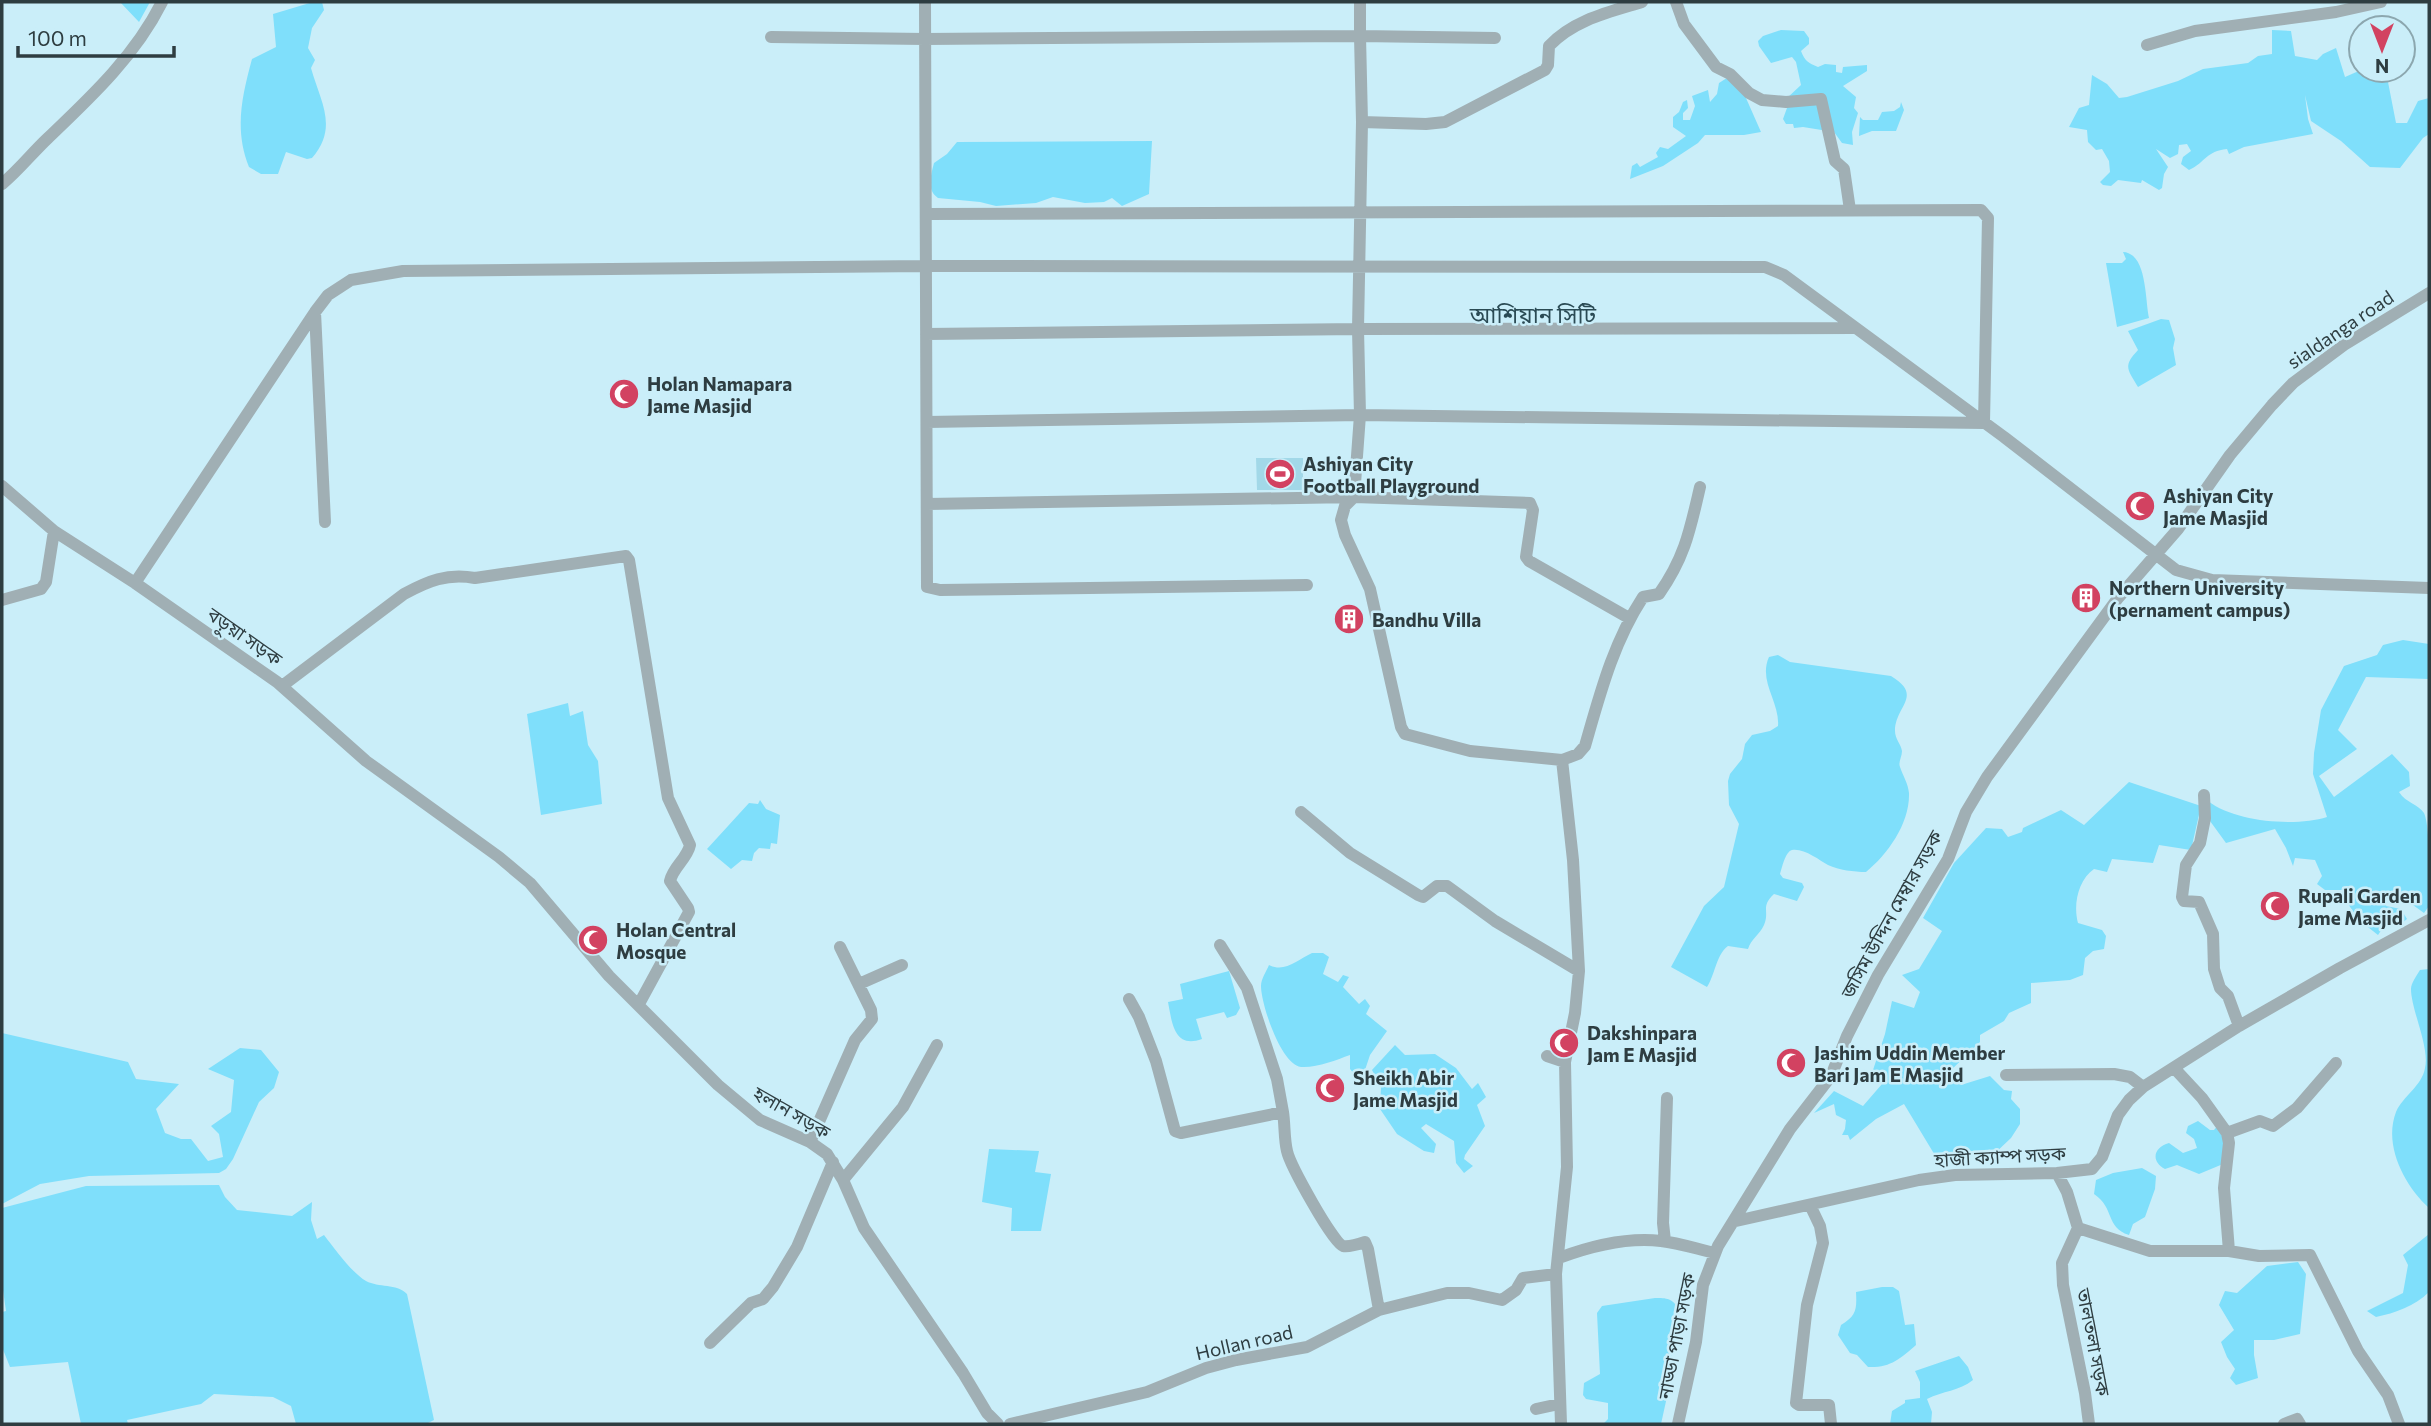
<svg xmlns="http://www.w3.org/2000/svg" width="2431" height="1426" font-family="Commissioner,'Noto Sans Bengali',sans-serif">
<rect width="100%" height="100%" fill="#caeef9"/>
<path fill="#a2d8e8" d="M1256,458h47v32h-46z"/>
<path fill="#7fdffb" d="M120,2h30l-11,20z
M313,2h9l2,8 -12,18 -4,20 7,12 -4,8c9,33 28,59 1,90l-5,1 -21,-7 -8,22h-17l-12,-7c-15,-37 -7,-71 3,-108l24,-12 -3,-33z
M1781,30l23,1 5,7v6l-8,7c4,10 7,12 17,16l7,-3 11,1v7l6,1 1,-6 24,-2v6l-24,15 13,11 -2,11 4,5 -6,19 1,13 -11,-2 -8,-11 -31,-5 -9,1 -1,-4h-7l-3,-5 4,-11 -1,-9 15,-14 -5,-23 -4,-5 -21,6 -12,-17 -1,-5 5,-5z
M2272,30l19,1 4,25 22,4 6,-6 13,-6 9,29 16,-7h36l-9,12 8,41h11l11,-22 11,-3v36l-6,4 -23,30 -30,-1 -29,-26 -30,-20 -6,-26 3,24 5,15 -69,13 -15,7 -2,-5c-21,2 -21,13 -38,21l-8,-6 2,-7 8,-6 -4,-7 -8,1 -1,9 -8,4 -14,-9 12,18 -4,7 -2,14 -3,2 -17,-10 -1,3 -23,-3 -7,6 -8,-1 -3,-3 10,-10 -1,-11 -7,-12 -6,1 -8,-8 -1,-12 -18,-3 10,-19 10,-3 3,-30 15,9 12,14 8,-1 51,-16 25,-12 45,-6 10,-7 14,-2z
M1730,76l12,13 19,43 -17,3h-39l-7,8 -35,23 -33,13 2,-13 5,-3 3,4 18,-10 -2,-4 4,-6 8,2 18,-13 -13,-9v-10l6,-5 4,-10 4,-2 1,8 -5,5v7h7l5,-14 -3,-10 16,-6 2,12 7,-8 2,-11z
M1901,102l3,8 -8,21h-24l-13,5 1,-19 3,3h15l4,-8 12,-1 6,-4z
M1152,141l-3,53 -27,12 -10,-8 -8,4 -19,1 -32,-6 -17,6 -40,3 -16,-4 -42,-4c-12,-8 -7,-23 -4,-35l13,-9 10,-12z
M2123,252c24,1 22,47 26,66l-32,9 -11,-64h16l4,-4z
M2161,319l8,1 6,19 -2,9 3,17 -38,22c-11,-18 -15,-21 0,-37l-10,-19z
M2403,640l26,4v35l-63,-2 -28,53 19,19 -38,27 15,21 58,-43 17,18 1,14 -11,6c7,11 19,12 25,21 7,16 5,71 5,93l-5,7 -18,-13 -17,-3 -3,9 15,3 6,10 -5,4 -18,3 -6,9 -19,-15 -13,-19 6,-5 -5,-6h-22l-8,-6 5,-8 -7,-16 -20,-2 -2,8 -7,-18 -11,-19 -49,14 -16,-22 -2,-20c27,21 87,26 119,16l-14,-43 1,-21 7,-43 23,-44 33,-11 6,-10z
M1778,655l12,7 101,14c33,20 4,30 4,55 0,8 6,13 7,20 0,6 -4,11 -2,16 3,9 8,16 9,26 1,30 -21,61 -43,79 -12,0 -27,-2 -38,-7 -9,-5 -24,-17 -36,-15 -7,2 -10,18 -12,24l3,4 19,5 2,4 -7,14 -23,-7c-14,13 -4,17 -10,31 -4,9 -13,14 -16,24l-20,-3c-12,9 -13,29 -21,41l-36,-20 33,-61 20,-19 15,-63 -10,-19 -1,-24 2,-7 12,-15 3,-15 7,-9 18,-4 8,-5c2,-24 -20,-45 -9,-69z
M568,703l2,13 13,-5 5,34 10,16 4,43 -61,11 -14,-101z
M2129,782l72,24 -10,44 -32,-5 -6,18 -41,-4 -5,13 -13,-3c-16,11 -21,36 -16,54l24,7 4,6 -2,13 -11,2 -8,7 -2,17 -13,5 -39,3v20l-22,10 -5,8 -24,14v7l-32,31 13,12 29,-9 14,14 8,1 -1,8 9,10v15l-9,14 -18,17 -57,2 -32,-53 -28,15 -26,21 -2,-5h-6l3,-6 1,-9 -10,-5 -2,-11 -20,9 20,-22 29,15 19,-22 2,-6 -11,-8 12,-36 7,-33 22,7 6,-16 -18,-17 17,-6 23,-38 -19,-13 31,-55 32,-35 16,1 6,8 14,-5 1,-4 38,-18 23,15z
M760,800l6,9 14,6 -3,29 -6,-1 -1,6 -11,-1 -5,5 -2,8 -10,-1 -11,9 -24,-20 42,-46 9,1z
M1312,953h11l6,4 -6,17 15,8 5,-7 6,2 -6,10 16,17 6,-5 5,7 -4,8 21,17 -17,24 -6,18 -8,3 -6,-7v-14c-14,5 -33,13 -49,12 -20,-2 -40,-63 -40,-81 0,-7 5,-14 8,-21 16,8 28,-5 43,-12z
M2429,969v239c-24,-22 -46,-62 -33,-96 7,-16 26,-26 29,-44 5,-20 -14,-59 -14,-79 0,-6 6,-14 9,-19z
M1229,971l11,37 -4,7 -9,3 -3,-6 -28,7 6,20c-28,10 -30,-16 -34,-37l15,-3 -3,-15z
M2,1033l126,29 8,17 43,5 -23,25 9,24 16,6h10l17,22 15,-4 -4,-23 -8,-8 20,-14 3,-32 -26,-11 32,-21 21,2 18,22 -5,16 -15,14 -26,57 -7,10 -7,4 -130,3 -49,8 -38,20z
M1395,1045l10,10 30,-1 21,14 16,21 6,-6 8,14 -9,8 8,21 -20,29 -1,4 9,7 -9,7 -8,-10 -2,-22 -28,-17 -5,4 15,16 -2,9 -10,-2 -27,-17 -17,-25 1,-22 -9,-17z
M2198,1121l12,9h4l5,-6 7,10 -3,30 -24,10 -22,-9 -12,4c-15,-8 -11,-22 4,-26l14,10 14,-5 -3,-9 -8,-6 2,-7z
M989,1149l50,2 -4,21 16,2 -10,57h-30l1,-23 -30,-6z
M2142,1168l14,8 -1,13 -10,28 -12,7 -4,11c-24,-8 -14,-27 -35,-41l2,-14 17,-7z
M219,1185l6,12 12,13 55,6 20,-14 -1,18 6,19 7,-4c10,13 28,38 42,46 13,7 30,2 41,13l27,126 -8,4h-130l-5,-18 -18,-9 -59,-3 -13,10 -74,16 1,4h-47l-13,-62 -58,5 -8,-20v-35l4,-1 -4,-28v-75l84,-22z
M2429,1234v58c-14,14 -34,21 -53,25l-9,-6 36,-18 5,-28 -5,-10z
M2298,1262l8,12 -6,60 -26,6h-20v15l4,23 -22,7 -6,-7 5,-9 -8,-12 -6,-15 13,-12 -15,-25 6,-14 12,2 30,-27z
M1882,1287h11l6,4 6,34 9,-1 2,21c-16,14 -26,23 -48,22l-11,-12 -7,-2 -12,-18 3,-10c15,-9 16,-15 15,-33z
M1655,1298c11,0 19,0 23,12l-7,49 -1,24 -9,41h-58l5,-5v-16l-22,-4 -3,-4 1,-12 16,-9 -3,-61 5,-7z
M1959,1356l9,11 5,13c-14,11 -30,11 -46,19l5,13 -1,12h-41l2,-13 13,-8v-3l15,-2v-16l-5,-11z"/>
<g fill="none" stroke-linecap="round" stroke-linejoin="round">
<path stroke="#a0afb4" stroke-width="12" d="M925,2l2,585 13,3 367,-5
M1360,2v34l135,2
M1676,2l8,22 32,43 14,7 19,19 13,7 24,2 35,-3 14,62 9,8 6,41
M771,37l154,2 435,-3 2,86 64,2 19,-2 100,-52 3,-5 1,-19c24,-26 60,-34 93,-44
M2147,45l48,-14 141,-19 45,-10
M1362,122l-4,207 2,86 -6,82 -9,9 -4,14 4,15 25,54 31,138 4,7 65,17 92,9
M2,184c17,-14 30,-31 46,-46 43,-41 87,-82 114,-136
M926,214l1055,-4 7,8 -4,205 -624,-8 -433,7
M315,312l13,-17 23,-15 52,-9 523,-5 839,1 19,8 220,162 172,133 36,10 217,8
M926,334l432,-5 495,-1
M2,486l52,45 81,52 142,99 89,79 133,96 31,26 79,93 109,109 42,35 50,22 17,12 16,26 21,48 99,145 24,40 11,11
M927,504l427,-7 176,6 3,7 -7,47 3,4 100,57
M135,583l180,-271 10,210
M2,600l39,-11 5,-7 8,-51
M282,686l122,-92c24,-13 43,-21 71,-16l151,-22 3,4 39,238 22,47c-3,14 -17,22 -20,36l18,27 1,4 -50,92
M2204,795l1,23 -5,25 -14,22 -4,32 2,4 15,1 14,32 1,35 6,19 8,8 11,30
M1301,812l49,41 68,42 5,2 14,-11h10l48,35 84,50
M1220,945l27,43 30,91 6,33
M859,984l43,-19
M1129,999l10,18 17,44 19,70 6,2 102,-21c2,13 1,27 4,39 3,14 46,92 56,95 6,1 16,-2 22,-4l3,7 11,61
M1547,1056l18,6
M2175,1069l27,29 25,35 2,10 -5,45 5,63
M2006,1075l108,-1 16,3 13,10
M2227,1133l33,-12 13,5 24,-18 39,-45
M810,1142l45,-102 17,-21 -1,-9 -31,-63
M2057,1173l10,19 11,36
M843,1180l60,-73 34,-62
M1810,1205l10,21 3,17 -16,62 -11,98 3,2h30l2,19
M1736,1221l183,-41 36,-5 102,-2 35,-4 10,-12 16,-42 11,-15 14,-13 96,-61 101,-58 89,-48
M2078,1228l72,23h79l30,5 51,-1 48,96 30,44 11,29
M2078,1228l-16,35 1,22 22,108 4,31
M1665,1241l-2,-18 4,-125
M1559,1258c32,-12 68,-21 102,-17 18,2 36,8 54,12
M710,1343l41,-40 12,-4 10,-12 24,-40 36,-85
M1536,1409l23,-5
M1010,1424l137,-32 59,-24 30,-8 71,-13 72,-37 68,-17h22l33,7 14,-10 7,-12 33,-4
M1561,1424l-5,-150 11,-107 -2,-105 10,-49 4,-42 -6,-111 -11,-100 16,-6 7,-8c15,-52 28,-103 58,-149l16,-3c26,-37 31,-64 41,-107
M1678,1424l18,-82 7,-57 15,-39 72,-117 41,-53 16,-40 31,-61 70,-116 18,-47 21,-35 131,-179 60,-69 52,-74 42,-50 21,-22 51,-38 85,-52
M2284,1424l13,-5 3,5"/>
</g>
<defs>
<g id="mosque-disc" transform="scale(1.575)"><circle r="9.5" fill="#d24261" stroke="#caeef9"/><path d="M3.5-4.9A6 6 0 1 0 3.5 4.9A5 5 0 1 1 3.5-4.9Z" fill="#fff"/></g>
<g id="stadium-disc" transform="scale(1.575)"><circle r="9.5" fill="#d24261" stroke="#caeef9"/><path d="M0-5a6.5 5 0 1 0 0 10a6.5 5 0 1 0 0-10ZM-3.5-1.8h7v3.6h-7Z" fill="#fff"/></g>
<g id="building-disc" transform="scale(1.575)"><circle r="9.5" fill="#d24261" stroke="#caeef9"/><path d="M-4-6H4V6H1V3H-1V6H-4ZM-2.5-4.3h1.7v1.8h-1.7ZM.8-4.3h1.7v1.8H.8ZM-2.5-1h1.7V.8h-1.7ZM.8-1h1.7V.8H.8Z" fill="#fff"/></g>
</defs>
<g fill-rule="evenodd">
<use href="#mosque-disc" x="624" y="394"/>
<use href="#stadium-disc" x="1280" y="474"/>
<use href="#mosque-disc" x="2140" y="506"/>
<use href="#building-disc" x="2086" y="598"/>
<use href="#building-disc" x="1349" y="619"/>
<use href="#mosque-disc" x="2275" y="906"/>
<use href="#mosque-disc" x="593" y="940"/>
<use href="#mosque-disc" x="1564" y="1043"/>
<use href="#mosque-disc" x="1791" y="1063"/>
<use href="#mosque-disc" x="1330" y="1088"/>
</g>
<g text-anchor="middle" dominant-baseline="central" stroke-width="5" stroke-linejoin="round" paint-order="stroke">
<g font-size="19" fill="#2e3d41" stroke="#caeef9">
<text transform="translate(2340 329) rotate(-34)">sialdanga road</text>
<text transform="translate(245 636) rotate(35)">বড়ুয়া সড়ক</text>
<text transform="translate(1891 914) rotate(-61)">জসিম উদ্দিন মেম্বার সড়ক</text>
<text transform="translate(792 1112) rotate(30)">হলান সড়ক</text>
<text transform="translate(2000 1156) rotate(-3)">হাজী ক্যাম্প সড়ক</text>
<text transform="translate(1676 1336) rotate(-79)">নাড্ডা পাড়া সড়ক</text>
<text transform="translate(1244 1342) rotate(-13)">Hollan road</text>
<text transform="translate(2094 1342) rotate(79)">তালতলা সড়ক</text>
</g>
<g font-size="19" font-weight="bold" fill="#2e3d41" stroke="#caeef9" text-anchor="start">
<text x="647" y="383">Holan Namapara<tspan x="647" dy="22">Jame Masjid</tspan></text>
<text x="1303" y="463">Ashiyan City<tspan x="1303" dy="22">Football Playground</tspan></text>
<text x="2163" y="495">Ashiyan City<tspan x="2163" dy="22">Jame Masjid</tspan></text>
<text x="2109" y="587">Northern University<tspan x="2109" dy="22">(pernament campus)</tspan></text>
<text x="1372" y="619">Bandhu Villa</text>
<text x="2298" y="895">Rupali Garden<tspan x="2298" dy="22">Jame Masjid</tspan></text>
<text x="616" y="929">Holan Central<tspan x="616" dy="22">Mosque</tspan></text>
<text x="1587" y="1032">Dakshinpara<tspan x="1587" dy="22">Jam E Masjid</tspan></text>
<text x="1814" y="1052">Jashim Uddin Member<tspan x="1814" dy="22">Bari Jam E Masjid</tspan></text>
<text x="1353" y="1077">Sheikh Abir<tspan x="1353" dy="22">Jame Masjid</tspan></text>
</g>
<g font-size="23" fill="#2a4a54" stroke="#caeef9">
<text x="1533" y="314">আশিয়ান সিটি</text>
</g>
</g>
<rect width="2431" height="1426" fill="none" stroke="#2e3d41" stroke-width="7"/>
<g transform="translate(2382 49) rotate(180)"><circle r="33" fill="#caeef9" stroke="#8ca7af" stroke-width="2"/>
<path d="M0-5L12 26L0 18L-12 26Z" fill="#d24261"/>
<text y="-10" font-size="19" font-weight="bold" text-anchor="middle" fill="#2e3d41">N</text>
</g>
<path d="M18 46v10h156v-10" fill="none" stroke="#2e3d41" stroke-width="3.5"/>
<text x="28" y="46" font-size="21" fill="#2e3d41" stroke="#caeef9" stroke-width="5" paint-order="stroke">100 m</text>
</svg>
